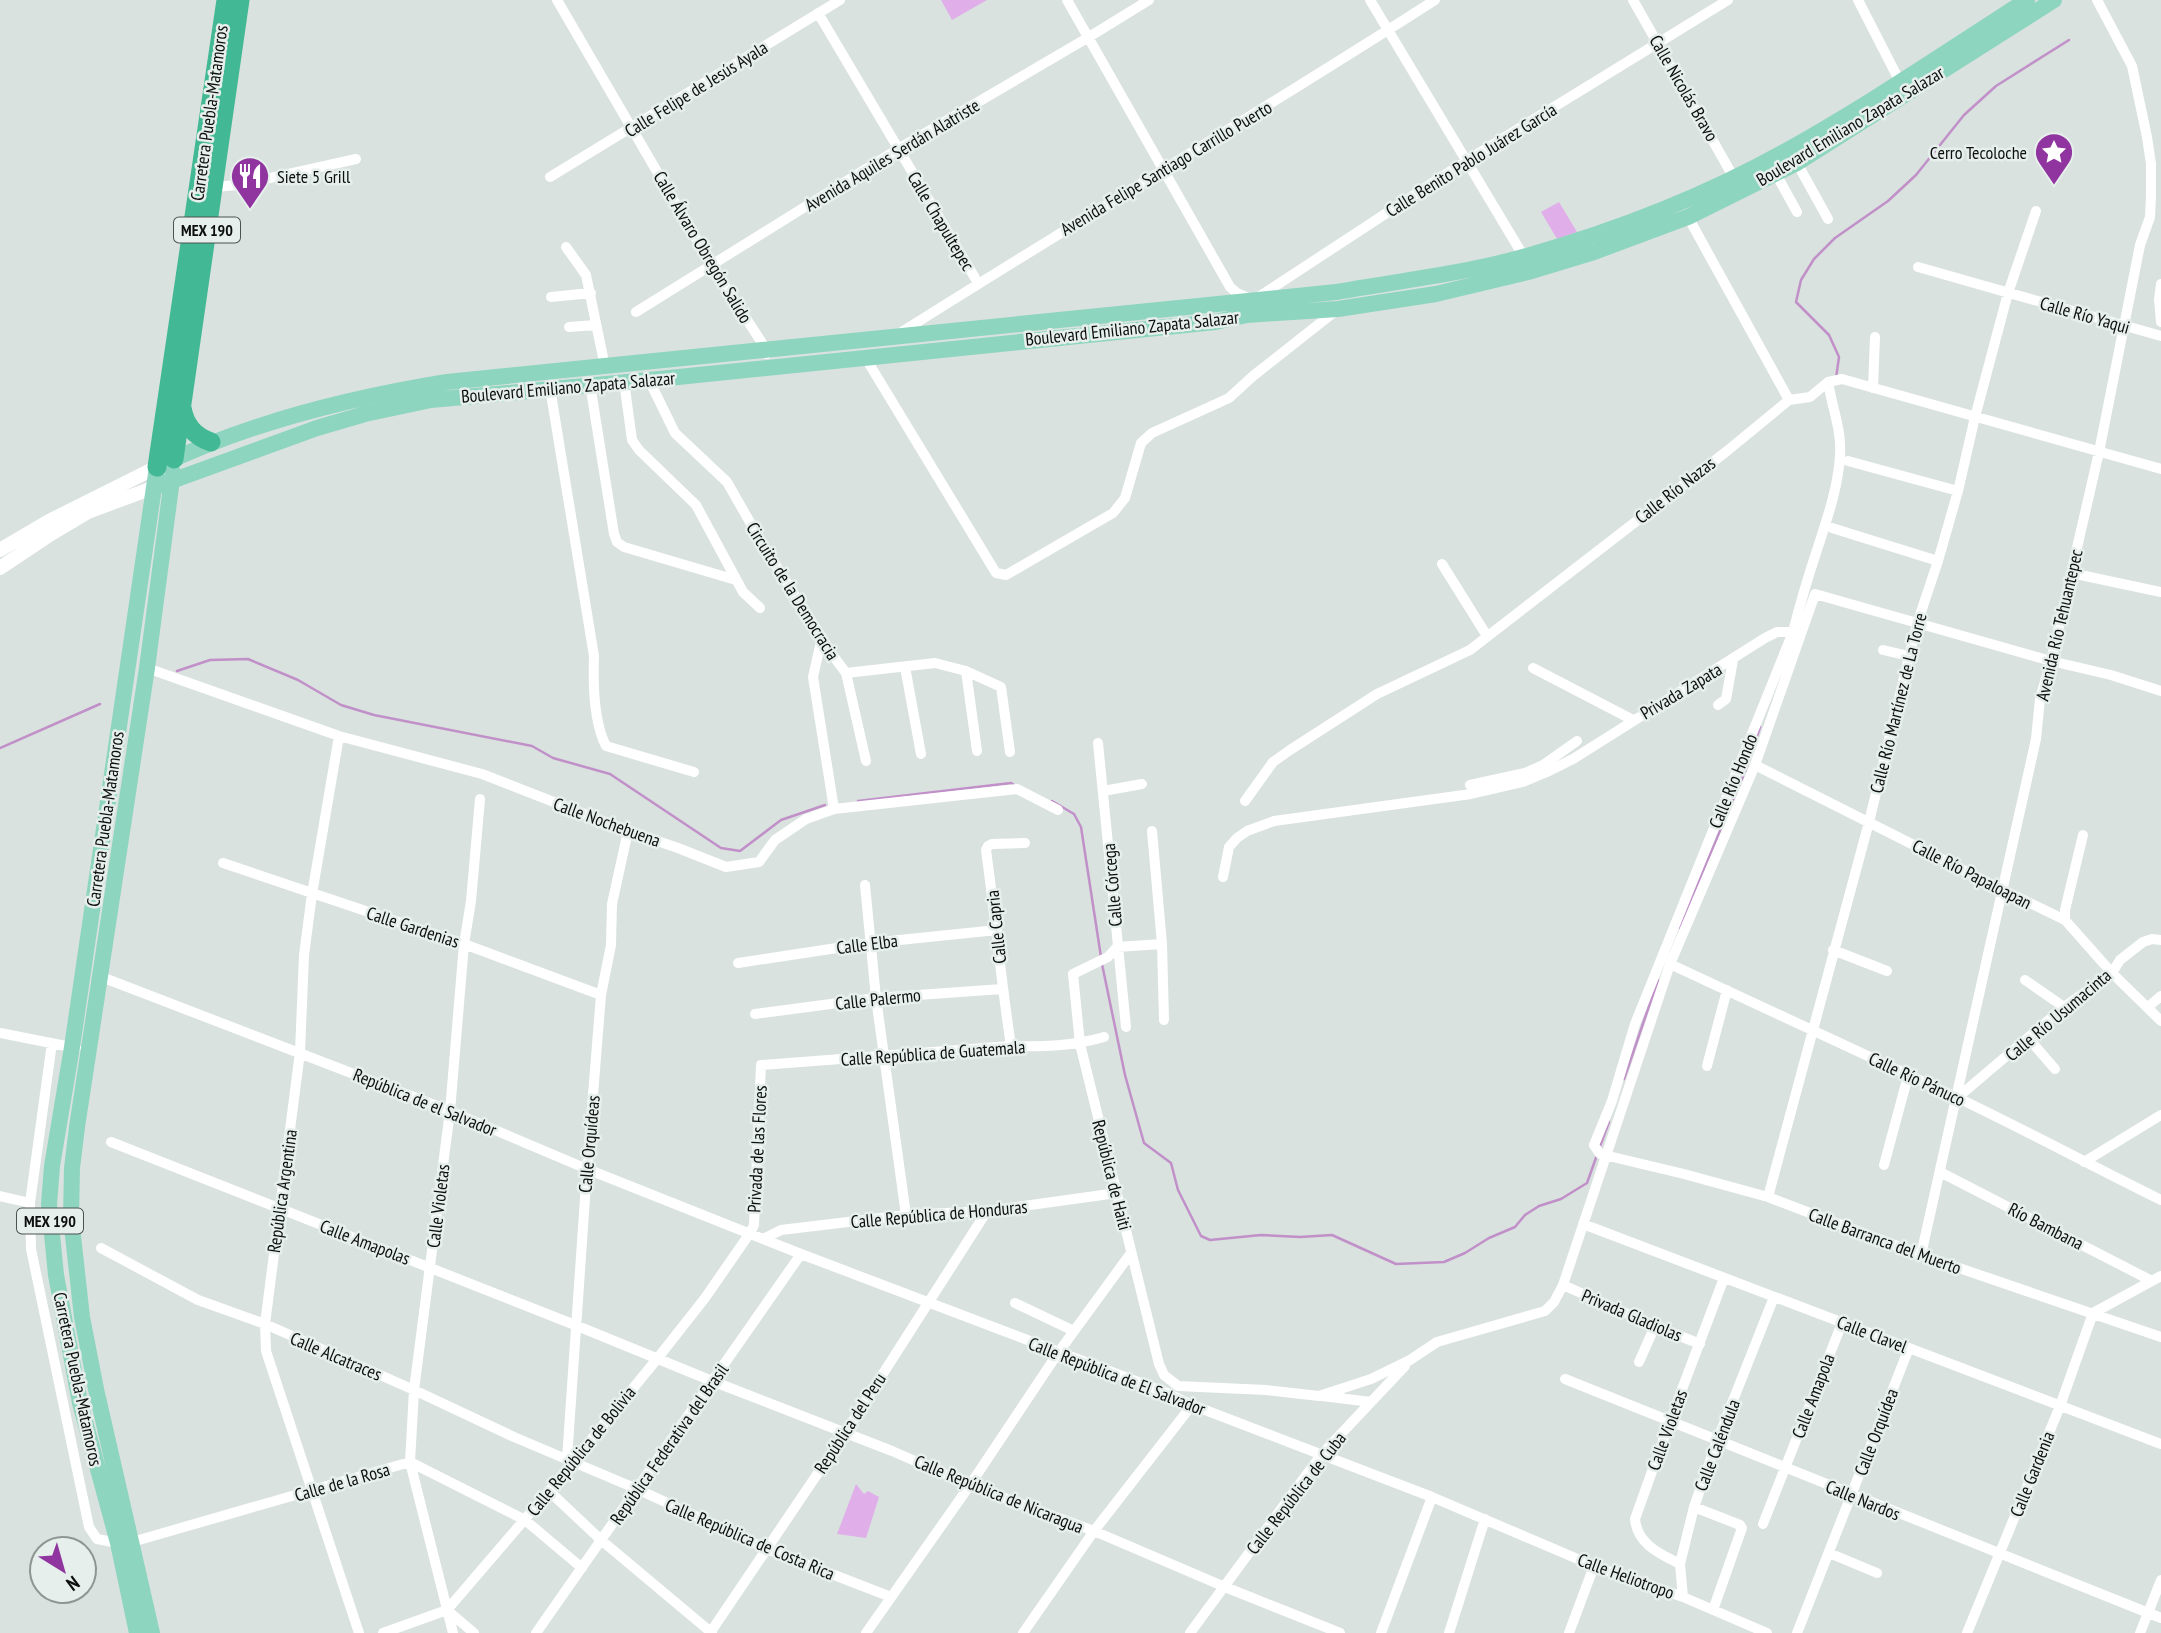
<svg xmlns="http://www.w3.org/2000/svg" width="2161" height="1633" font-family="'PT Sans Narrow',sans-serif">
<rect width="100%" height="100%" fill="#d9e2de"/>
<path fill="#e0afe9" d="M941,0h46l-35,20z
M1559,202l18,30 -20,7 -16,-27z
M856,1484l8,10 4,-3 11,6 -13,41 -29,-4z"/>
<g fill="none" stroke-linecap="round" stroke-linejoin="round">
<path stroke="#c190c9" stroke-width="2.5" d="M1836,378l3,-21 -10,-22 -33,-33 5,-22 13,-21 21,-21 53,-37 28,-26 48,-60 32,-29 73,-46
M177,671l33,-11 38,-1 50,21 43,25 33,10 158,31 21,12 57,16 111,74 19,3 41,-31 44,-15
M0,748l100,-44
M858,801l153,-18 3,2
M1052,801l22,13 7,13 20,130
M1679,928l67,-158 14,-43
M1102,964l23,111 19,68 27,20 7,27 23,46 9,4 51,-5 39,2 32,-2 64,29 48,-2 21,-9 24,-15 26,-11 10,-12 14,-9 22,-7 26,-16 10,-28
M1624,1079l34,-99
M1599,1149l10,-27"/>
<path stroke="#fff" stroke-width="10" d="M557,0l155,266 54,83 1,5
M1067,0l163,287 7,6 14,6
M1370,0l154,257
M1633,0l101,178
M1858,0l42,82
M818,13l160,270
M1797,163l31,56
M1776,174l21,38
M550,177l290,-177
M213,187l26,-2 117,-26
M1688,217l101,183
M566,247l20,28 19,92
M1918,267l243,69
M2161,284l-2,15 2,23
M551,297l40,-4
M1257,298l209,-137 262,-161
M636,312l262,-163 191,-112 60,-37
M569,327l27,-2
M897,335c179,-113 360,-221 538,-335
M865,357l131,216 10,2 107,-62 12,-15 16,-55 11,-10 77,-35 24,-22 85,-67
M649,380l26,53 52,49 36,63 71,112 12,16 20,88
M624,381l8,59 7,10 57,55 47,87 17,16
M1828,382c4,25 14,49 12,74 -2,32 -13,63 -23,94 -9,27 -17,54 -24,82l-158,392 -23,77 -18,44 6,9 84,20 84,23 153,58 240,82
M590,384l24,150 3,8 7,5 112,33
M550,388l44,268c-1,27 0,67 12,90l88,26
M1873,388l2,-51
M1848,461l110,30
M1832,528l106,33
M1442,564l45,72
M2071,573l90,19
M822,637l-9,40 21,132
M1883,650l26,6
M905,667l16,87
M147,668l192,68 143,38 146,57 50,17 48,19 33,-5 16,-22 31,-21 28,-10 183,-20 41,21
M1533,668l100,52
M966,671l11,80
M846,673l89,-10 31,8 35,16 9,65
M1718,705l8,-6 7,-39
M339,736l-27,158 -8,61 -4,97 -35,272 1,27 93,282
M1098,743l28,284
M1755,765l248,125 62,30 47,53 49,48
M1470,785l55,-12 18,-8 34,-24
M1103,791l39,-7
M1245,801l28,-39 17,-12 87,-56 93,-44 257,-199 62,-51 21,-3 18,-15 14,-3 319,90
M1152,831l10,113 2,76
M223,863l241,81 137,51
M1223,877l6,-30 8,-9 10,-7 27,-10 197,-27 52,-12 24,-10 26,-13 192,-121 12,-6h16
M865,885l11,113 30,217
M2065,920v-10l18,-75
M1162,944l-45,3 -9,10 -35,17 7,70 79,320 5,11 14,11 88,4 53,6 52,-17 39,-19 27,-18 108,-31 9,-9 9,-17 107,-321 85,-199 60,-171 236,67 60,14 50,16
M1833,950l54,21
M738,963l132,-20 127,-13
M1670,964c96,44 191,89 286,133 69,33 136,69 205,103
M99,976l351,135 137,58 214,85 366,139 25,12 240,92 162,69 89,31 84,36
M2025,980l39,27
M2148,1007l13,-11
M755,1014l121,-16 126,-9
M0,1033l76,15
M2029,1039l26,30
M52,1043l-22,160 1,46 58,278 8,12 21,4 14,-1 278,-80 115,58 57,48
M1011,1046c-10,-65 -16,-131 -25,-196l2,-4 4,-2 33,-1
M1707,1066l20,-76
M1957,1098l107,-91 48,-34 8,-13 23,-18 9,-3 9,1
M111,1142l464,183 137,56 180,70 78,34 124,46 131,56 115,46
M2084,1162l77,-47
M1884,1165l24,-89
M1940,1172l212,109
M0,1196l30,7
M1768,1197l101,-375 48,-198 21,-63 20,-70 17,-74 33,-124 28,-82
M1583,1224l578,220
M763,1239l18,-9 125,-15 81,-4 130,-18
M101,1248l97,52 67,24 149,66 100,47 123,52 130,60 124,48
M1921,1255l115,-516 4,-40 11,-38 48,-209 41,-207 10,-28 1,-21v-32l-4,-27 -15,-71 -35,-66
M1563,1285l92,41 45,18
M1015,1303l59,28
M1639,1362l16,-36
M1565,1379l596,239
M1322,1396l49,6
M567,1459l20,-290 14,-174 10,-50 1,-41 16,-73
M549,1491l52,49 111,93
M1694,1507l46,18 2,3 -29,82
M1763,1524l79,-201
M1829,1553l48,20
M1680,1564c-20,-10 -43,-20 -45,-45l35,-98 54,-143
M1683,1597l-3,-33 14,-57 23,-66 57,-144
M447,1610l27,23
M383,1633l64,-23 102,-119 108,-132 48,-61 45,-65 4,-8 7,-160 250,-19c32,1 62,0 93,-9
M453,1633l-43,-171 4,-72 36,-279 14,-167 7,-43 9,-102
M536,1633l265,-379
M710,1633l135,-200 142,-222
M866,1633l104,-148 88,-132 73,-100
M1023,1633l71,-102 98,-126
M1190,1633l131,-178 84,-89
M1381,1633l51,-136
M1449,1633l36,-114
M1569,1633l25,-67
M1797,1633l112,-285
M1967,1633l93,-227 33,-93 68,-37
M2140,1633l21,-53"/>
<path stroke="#fff" stroke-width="14" d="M0,550l49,-29 108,-54
M0,568l51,-34 37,-22 67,-25"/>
<path stroke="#8ed5bf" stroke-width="16" d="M155,487l162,-59 48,-14 66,-14 218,-20 566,-58 32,-7 91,-6 98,-15 92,-22 66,-20 94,-35 109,-54 257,-163
M137,1633l-19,-90 -38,-140 -24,-128 -7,-71 3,-38 20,-119 85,-580c90,-44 191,-69 290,-85l889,-90c62,-11 126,-18 187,-35 89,-25 180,-60 261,-105 83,-46 162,-100 243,-152
M152,1633l-56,-244 -14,-72 -11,-99 1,-50 5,-41 70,-459 26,-196"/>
<path stroke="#42b994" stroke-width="19" d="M182,408c3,17 12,28 29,34
M174,459l66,-459
M157,467l69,-467"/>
</g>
<defs>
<g id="sight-pin" transform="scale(2.0125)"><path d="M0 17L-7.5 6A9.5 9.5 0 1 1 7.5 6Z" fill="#9035a0" stroke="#e6efeb"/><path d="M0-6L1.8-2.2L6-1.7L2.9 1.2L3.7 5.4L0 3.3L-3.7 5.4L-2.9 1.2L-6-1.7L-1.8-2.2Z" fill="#fff"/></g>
<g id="restaurant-pin" transform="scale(2.0125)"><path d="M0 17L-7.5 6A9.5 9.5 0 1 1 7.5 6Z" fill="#9035a0" stroke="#e6efeb"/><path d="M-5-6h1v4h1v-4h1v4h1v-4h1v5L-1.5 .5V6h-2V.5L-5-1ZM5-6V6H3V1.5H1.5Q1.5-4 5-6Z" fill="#fff"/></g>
</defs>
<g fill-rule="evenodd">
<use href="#sight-pin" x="2054" y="152"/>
<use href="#restaurant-pin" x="250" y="176"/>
</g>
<g text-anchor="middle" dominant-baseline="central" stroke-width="5" stroke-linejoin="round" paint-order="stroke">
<g fill="#e6efeb" stroke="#4d5250" stroke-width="2">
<rect x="174" y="217.5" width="66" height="25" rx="5"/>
<rect x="17" y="1208.5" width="66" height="25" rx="5"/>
</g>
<g font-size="16" font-weight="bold" fill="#0c0f0e">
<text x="207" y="230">MEX 190</text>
<text x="50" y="1221">MEX 190</text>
</g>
<g font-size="18" fill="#0c0f0e" stroke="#e6efeb">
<text transform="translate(1684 88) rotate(60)">Calle Nicolás Bravo</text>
<text transform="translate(696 89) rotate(-32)">Calle Felipe de Jesús Ayala</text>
<text transform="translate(209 113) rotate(-82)">Carretera Puebla-Matamoros</text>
<text transform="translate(1850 126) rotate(-31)">Boulevard Emiliano Zapata Salazar</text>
<text transform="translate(892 155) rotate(-31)">Avenida Aquiles Serdán Alatriste</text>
<text transform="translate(1471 160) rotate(-32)">Calle Benito Pablo Juárez García</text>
<text transform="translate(1166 168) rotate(-31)">Avenida Felipe Santiago Carrillo Puerto</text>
<text transform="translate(941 221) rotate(59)">Calle Chapultepec</text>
<text transform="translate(703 247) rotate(59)">Calle Álvaro Obregón Salido</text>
<text transform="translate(2085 315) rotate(16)">Calle Río Yaqui</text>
<text transform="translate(1132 328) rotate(-6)">Boulevard Emiliano Zapata Salazar</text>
<text transform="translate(568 387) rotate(-5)">Boulevard Emiliano Zapata Salazar</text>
<text transform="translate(1675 490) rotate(-38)">Calle Río Nazas</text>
<text transform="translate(793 591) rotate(58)">Circuito de la Democracia</text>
<text transform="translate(2059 625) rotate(-77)">Avenida Río Tehuantepec</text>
<text transform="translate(1681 691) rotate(-31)">Privada Zapata</text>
<text transform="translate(1898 703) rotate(-76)">Calle Río Martínez de La Torre</text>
<text transform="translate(1733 781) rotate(-68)">Calle Río Hondo</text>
<text transform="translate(105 819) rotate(-82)">Carretera Puebla-Matamoros</text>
<text transform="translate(607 822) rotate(20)">Calle Nochebuena</text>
<text transform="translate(1972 874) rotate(27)">Calle Río Papaloapan</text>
<text transform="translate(1112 885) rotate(-95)">Calle Córcega</text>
<text transform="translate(413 927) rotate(18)">Calle Gardenias</text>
<text transform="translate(996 927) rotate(-96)">Calle Capria</text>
<text transform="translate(867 944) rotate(-7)">Calle Elba</text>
<text transform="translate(878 999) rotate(-6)">Calle Palermo</text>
<text transform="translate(2058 1015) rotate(-40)">Calle Río Usumacinta</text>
<text transform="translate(933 1053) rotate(-4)">Calle República de Guatemala</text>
<text transform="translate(1917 1079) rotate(25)">Calle Río Pánuco</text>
<text transform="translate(425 1102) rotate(22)">República de el Salvador</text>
<text transform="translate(589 1144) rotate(-85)">Calle Orquídeas</text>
<text transform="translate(757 1149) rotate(-87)">Privada de las Flores</text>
<text transform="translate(1112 1175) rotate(76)">República de Haiti</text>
<text transform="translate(282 1191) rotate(-82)">República Argentina</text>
<text transform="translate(438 1206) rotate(-83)">Calle Violetas</text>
<text transform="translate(939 1214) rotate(-5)">Calle República de Honduras</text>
<text transform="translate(2046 1226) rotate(27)">Río Bambana</text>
<text transform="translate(1885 1241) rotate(20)">Calle Barranca del Muerto</text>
<text transform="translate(365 1242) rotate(21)">Calle Amapolas</text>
<text transform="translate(1632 1315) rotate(23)">Privada Gladiolas</text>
<text transform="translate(1872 1334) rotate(21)">Calle Clavel</text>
<text transform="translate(336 1356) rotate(23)">Calle Alcatraces</text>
<text transform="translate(1117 1376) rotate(21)">Calle República de El Salvador</text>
<text transform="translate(78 1379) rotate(78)">Carretera Puebla-Matamoros</text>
<text transform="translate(1813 1396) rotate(-69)">Calle Amapola</text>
<text transform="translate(850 1423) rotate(-57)">República del Peru</text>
<text transform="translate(1667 1430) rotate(-70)">Calle Violetas</text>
<text transform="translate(1876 1432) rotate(-69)">Calle Orquídea</text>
<text transform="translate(669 1444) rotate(-55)">República Federativa del Brasil</text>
<text transform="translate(1717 1445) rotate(-69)">Calle Caléndula</text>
<text transform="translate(581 1451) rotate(-51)">Calle República de Bolivia</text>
<text transform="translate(2032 1474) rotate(-68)">Calle Gardenia</text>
<text transform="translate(342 1482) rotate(-16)">Calle de la Rosa</text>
<text transform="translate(1296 1493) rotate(-52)">Calle República de Cuba</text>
<text transform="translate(999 1494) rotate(22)">Calle República de Nicaragua</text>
<text transform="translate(1863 1500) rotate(22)">Calle Nardos</text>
<text transform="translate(750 1539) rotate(23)">Calle República de Costa Rica</text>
<text transform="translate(1626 1576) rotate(20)">Calle Heliotropo</text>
</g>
<g font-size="18" fill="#0c0f0e" stroke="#e6efeb" text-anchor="end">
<text x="2027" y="152">Cerro Tecoloche</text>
<text x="277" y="176" text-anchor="start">Siete 5 Grill</text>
</g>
</g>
<g transform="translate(63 1570) rotate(143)"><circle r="33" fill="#e6efeb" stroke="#8f9593" stroke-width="2"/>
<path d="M0-5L12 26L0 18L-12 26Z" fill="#9035a0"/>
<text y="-10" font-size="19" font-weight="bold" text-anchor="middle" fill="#0c0f0e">N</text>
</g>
</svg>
